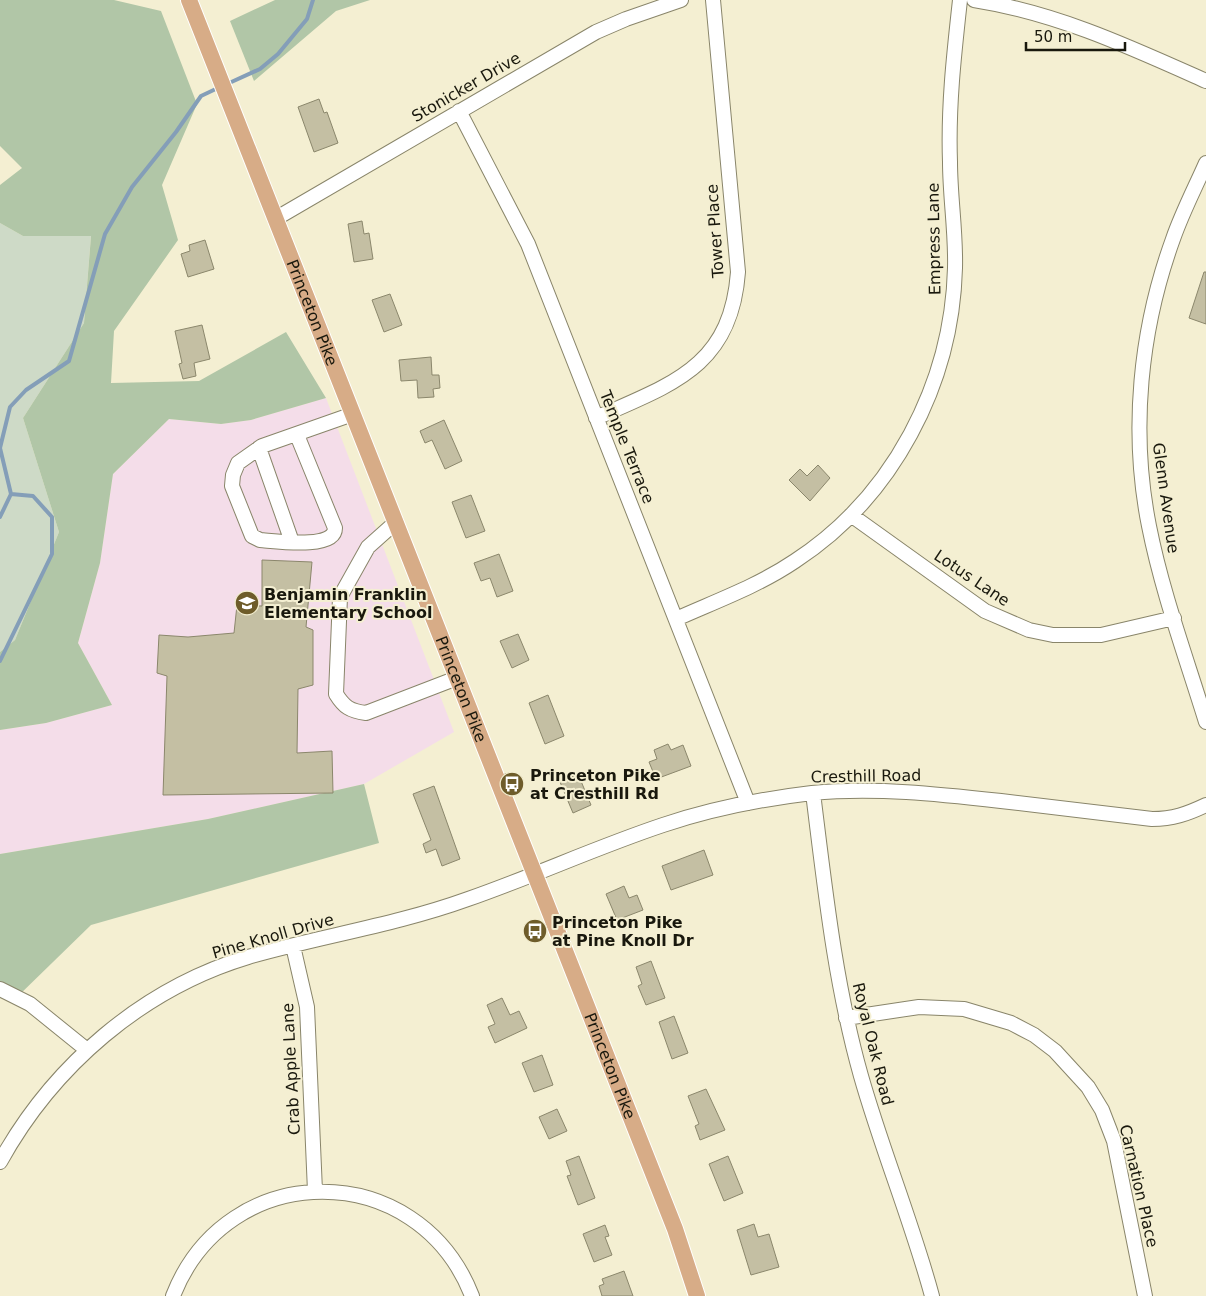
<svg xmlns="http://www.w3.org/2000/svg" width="1206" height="1296" font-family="'DejaVu Sans',sans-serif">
<rect width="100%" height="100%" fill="#f4efd2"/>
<path fill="#f4dde9" d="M326,398l128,334 -90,52 -156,35 -208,35v-124l46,-7 66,-18 -34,-62 22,-80 13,-89 56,-55 52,5 30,-4z"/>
<path fill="#cedac7" d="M0,223l23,13 68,-1 -7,88 -61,95 36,114 -44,108 -15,12z"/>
<path fill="#b1c6a7" d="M0,0h114l47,11 36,93 -35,81 16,55 -64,91 -3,52 88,-2 87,-49 40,66 -75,22 -30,4 -52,-5 -56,55 -13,89 -22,80 34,62 -66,18 -46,7v-78l15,-12 44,-108 -36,-114 61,-95 7,-87h-68l-23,-13v-38l22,-17 -22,-22z
M275,0h95l-34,11 -82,70 -24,-60z
M364,784l15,59 -288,82 -77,75 -14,-2v-144l208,-35z"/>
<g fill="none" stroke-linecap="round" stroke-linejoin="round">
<path stroke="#849eb8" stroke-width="4" d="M227,84l33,-15 18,-15 29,-35 6,-19
M0,517l11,-23
M0,661l52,-107v-37l-19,-21 -22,-2 -11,-46 10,-41 16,-17 43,-29 36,-127 27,-47 44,-55 25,-36 19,-9"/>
</g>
<path fill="#c4bfa3" stroke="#8b876c" d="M319,99l5,14 3,-1 11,31 -24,9 -16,-45z
M362,221l2,13 5,-1 4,26 -19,3 -6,-38z
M205,240l9,29 -26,8 -7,-23 9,-3 -1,-6z
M1204,272h2v52l-17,-6z
M390,294l12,31 -18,7 -12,-32z
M202,325l8,34 -16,4 2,13 -13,3 -4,-15 3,-1 -7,-32z
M431,357l1,18h7l1,13 -7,1 1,8 -16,1 -1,-18 -16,1 -2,-21z
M444,420l18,41 -17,8 -13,-29 -7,3 -5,-12z
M818,465l12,13 -20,23 -21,-21 11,-11 7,7z
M471,495l14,36 -19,7 -14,-36z
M499,554l14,37 -16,6 -7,-19 -9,3 -7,-18z
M262,560l50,2 -6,65 7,3v55l-15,4 -1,64 35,-2 1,42 -170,2 4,-119 -10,-3 2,-38 29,2 46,-4 3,-28 25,1z
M518,634l11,26 -17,8 -12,-27z
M548,695l16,41 -19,8 -16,-41z
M668,744l3,6 12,-5 8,21 -35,13 -7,-17 8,-3 -3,-9z
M578,774l13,31 -18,8 -13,-31z
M434,786l26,73 -18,7 -6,-17 -10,4 -3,-9 8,-4 -18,-46z
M704,850l9,25 -42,15 -9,-24z
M624,886l5,12 8,-3 6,15 -26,10 -11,-26z
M651,961l14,37 -19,7 -8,-19 4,-2 -6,-17z
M502,998l8,17 9,-4 8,17 -32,15 -7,-16 7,-3 -8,-19z
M674,1016l14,37 -16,6 -13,-37z
M542,1055l11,30 -19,7 -12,-29z
M706,1089l19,41 -25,10 -5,-14 4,-2 -11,-28z
M557,1109l10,22 -18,8 -10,-22z
M579,1156l16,42 -17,7 -11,-29 4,-1 -5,-14z
M728,1156l15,37 -19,8 -15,-37z
M754,1224l4,13 11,-3 10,33 -28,8 -14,-45z
M605,1225l4,11 -4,1 7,18 -18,7 -11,-28z
M624,1271l9,25h-31l-3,-10 5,-2 -2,-5z"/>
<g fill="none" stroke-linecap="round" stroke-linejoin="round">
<g stroke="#89856a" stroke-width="16">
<path id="minor" d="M974,0c83,13 156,47 232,81
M459,111l69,133 220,559
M1206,163c-11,25 -24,50 -33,76 -33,91 -43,192 -24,287 13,66 37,131 57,196
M275,219l321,-187 30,-13 55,-19
M596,418c76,-34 135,-51 142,-146l-25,-272
M297,435l38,93c0,22 -60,13 -75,12l-8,-4 -20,-50 1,-11 5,-12 24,-17 91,-32
M259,448l33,94
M851,515l134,96 44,19 24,5h48l73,-17
M396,522l-28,25 -28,50 -4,97c8,13 14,17 30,19l91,-35
M676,619c40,-18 82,-33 119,-58 98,-64 157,-177 160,-293 1,-36 -5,-71 -5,-106 -2,-55 4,-108 10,-162
M813,793c12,96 22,191 48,283 21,74 51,146 71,220
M293,946l14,61 8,184
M0,989l30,15 57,46
M846,1018l73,-11 45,2 47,14 23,12 21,16 33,36 14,23 12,31 31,155
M0,1162c53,-96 142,-173 248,-205 73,-21 148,-32 220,-58 66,-23 129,-52 195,-74 48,-16 98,-26 149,-32 63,-6 126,1 189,8 50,6 100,12 151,18 21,0 35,-5 54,-14
M173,1296c54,-139 245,-139 299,0"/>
</g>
<g stroke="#fff" stroke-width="18">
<g id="major">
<path id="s1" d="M189,0l486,1229 22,67"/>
</g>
</g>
<use href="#minor" stroke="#fff" stroke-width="14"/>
<use href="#major" stroke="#d7ac87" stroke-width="16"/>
</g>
<defs>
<g id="school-disc" transform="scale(1.25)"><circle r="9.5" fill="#6e5c2a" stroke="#f4efd2"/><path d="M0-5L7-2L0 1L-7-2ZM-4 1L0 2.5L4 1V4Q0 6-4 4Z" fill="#fff"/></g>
<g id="bus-disc" transform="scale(1.25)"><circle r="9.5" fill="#6e5c2a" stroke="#f4efd2"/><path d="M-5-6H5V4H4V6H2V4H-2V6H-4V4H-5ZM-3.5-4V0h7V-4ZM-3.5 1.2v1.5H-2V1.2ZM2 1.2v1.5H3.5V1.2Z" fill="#fff"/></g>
</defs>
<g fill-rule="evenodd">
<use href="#school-disc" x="247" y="603"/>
<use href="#bus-disc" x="512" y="784"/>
<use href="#bus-disc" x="535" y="931"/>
</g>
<g text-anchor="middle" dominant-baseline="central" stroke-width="4" stroke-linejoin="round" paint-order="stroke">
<g font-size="16" fill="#19180d" stroke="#f4efd2">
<text transform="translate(466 87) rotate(-30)">Stonicker Drive</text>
<text transform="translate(715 231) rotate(-94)">Tower Place</text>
<text transform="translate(934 239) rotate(-91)">Empress Lane</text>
<text stroke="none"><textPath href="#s1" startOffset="336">Princeton Pike</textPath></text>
<text transform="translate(627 447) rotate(68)">Temple Terrace</text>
<text transform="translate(1166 498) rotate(82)">Glenn Avenue</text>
<text transform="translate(972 578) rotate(34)">Lotus Lane</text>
<text stroke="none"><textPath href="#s1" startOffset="741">Princeton Pike</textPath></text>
<text transform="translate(866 776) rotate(-1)">Cresthill Road</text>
<text transform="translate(273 936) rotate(-16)">Pine Knoll Drive</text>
<text transform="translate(873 1044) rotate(76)">Royal Oak Road</text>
<text stroke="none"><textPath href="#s1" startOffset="1146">Princeton Pike</textPath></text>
<text transform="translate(291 1069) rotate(-93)">Crab Apple Lane</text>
<text transform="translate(1139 1186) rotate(77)">Carnation Place</text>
</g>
<g font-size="16" font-weight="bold" fill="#19180d" stroke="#f4efd2" text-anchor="start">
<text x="264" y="594">Benjamin Franklin<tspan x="264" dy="18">Elementary School</tspan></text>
<text x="530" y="775">Princeton Pike<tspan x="530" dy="18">at Cresthill Rd</tspan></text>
<text x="552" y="922">Princeton Pike<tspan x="552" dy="18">at Pine Knoll Dr</tspan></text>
</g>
</g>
<path d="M1026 42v8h99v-8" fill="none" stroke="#19180d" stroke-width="2.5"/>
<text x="1034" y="42" font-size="15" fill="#19180d" stroke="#f4efd2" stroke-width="4" paint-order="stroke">50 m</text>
</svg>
